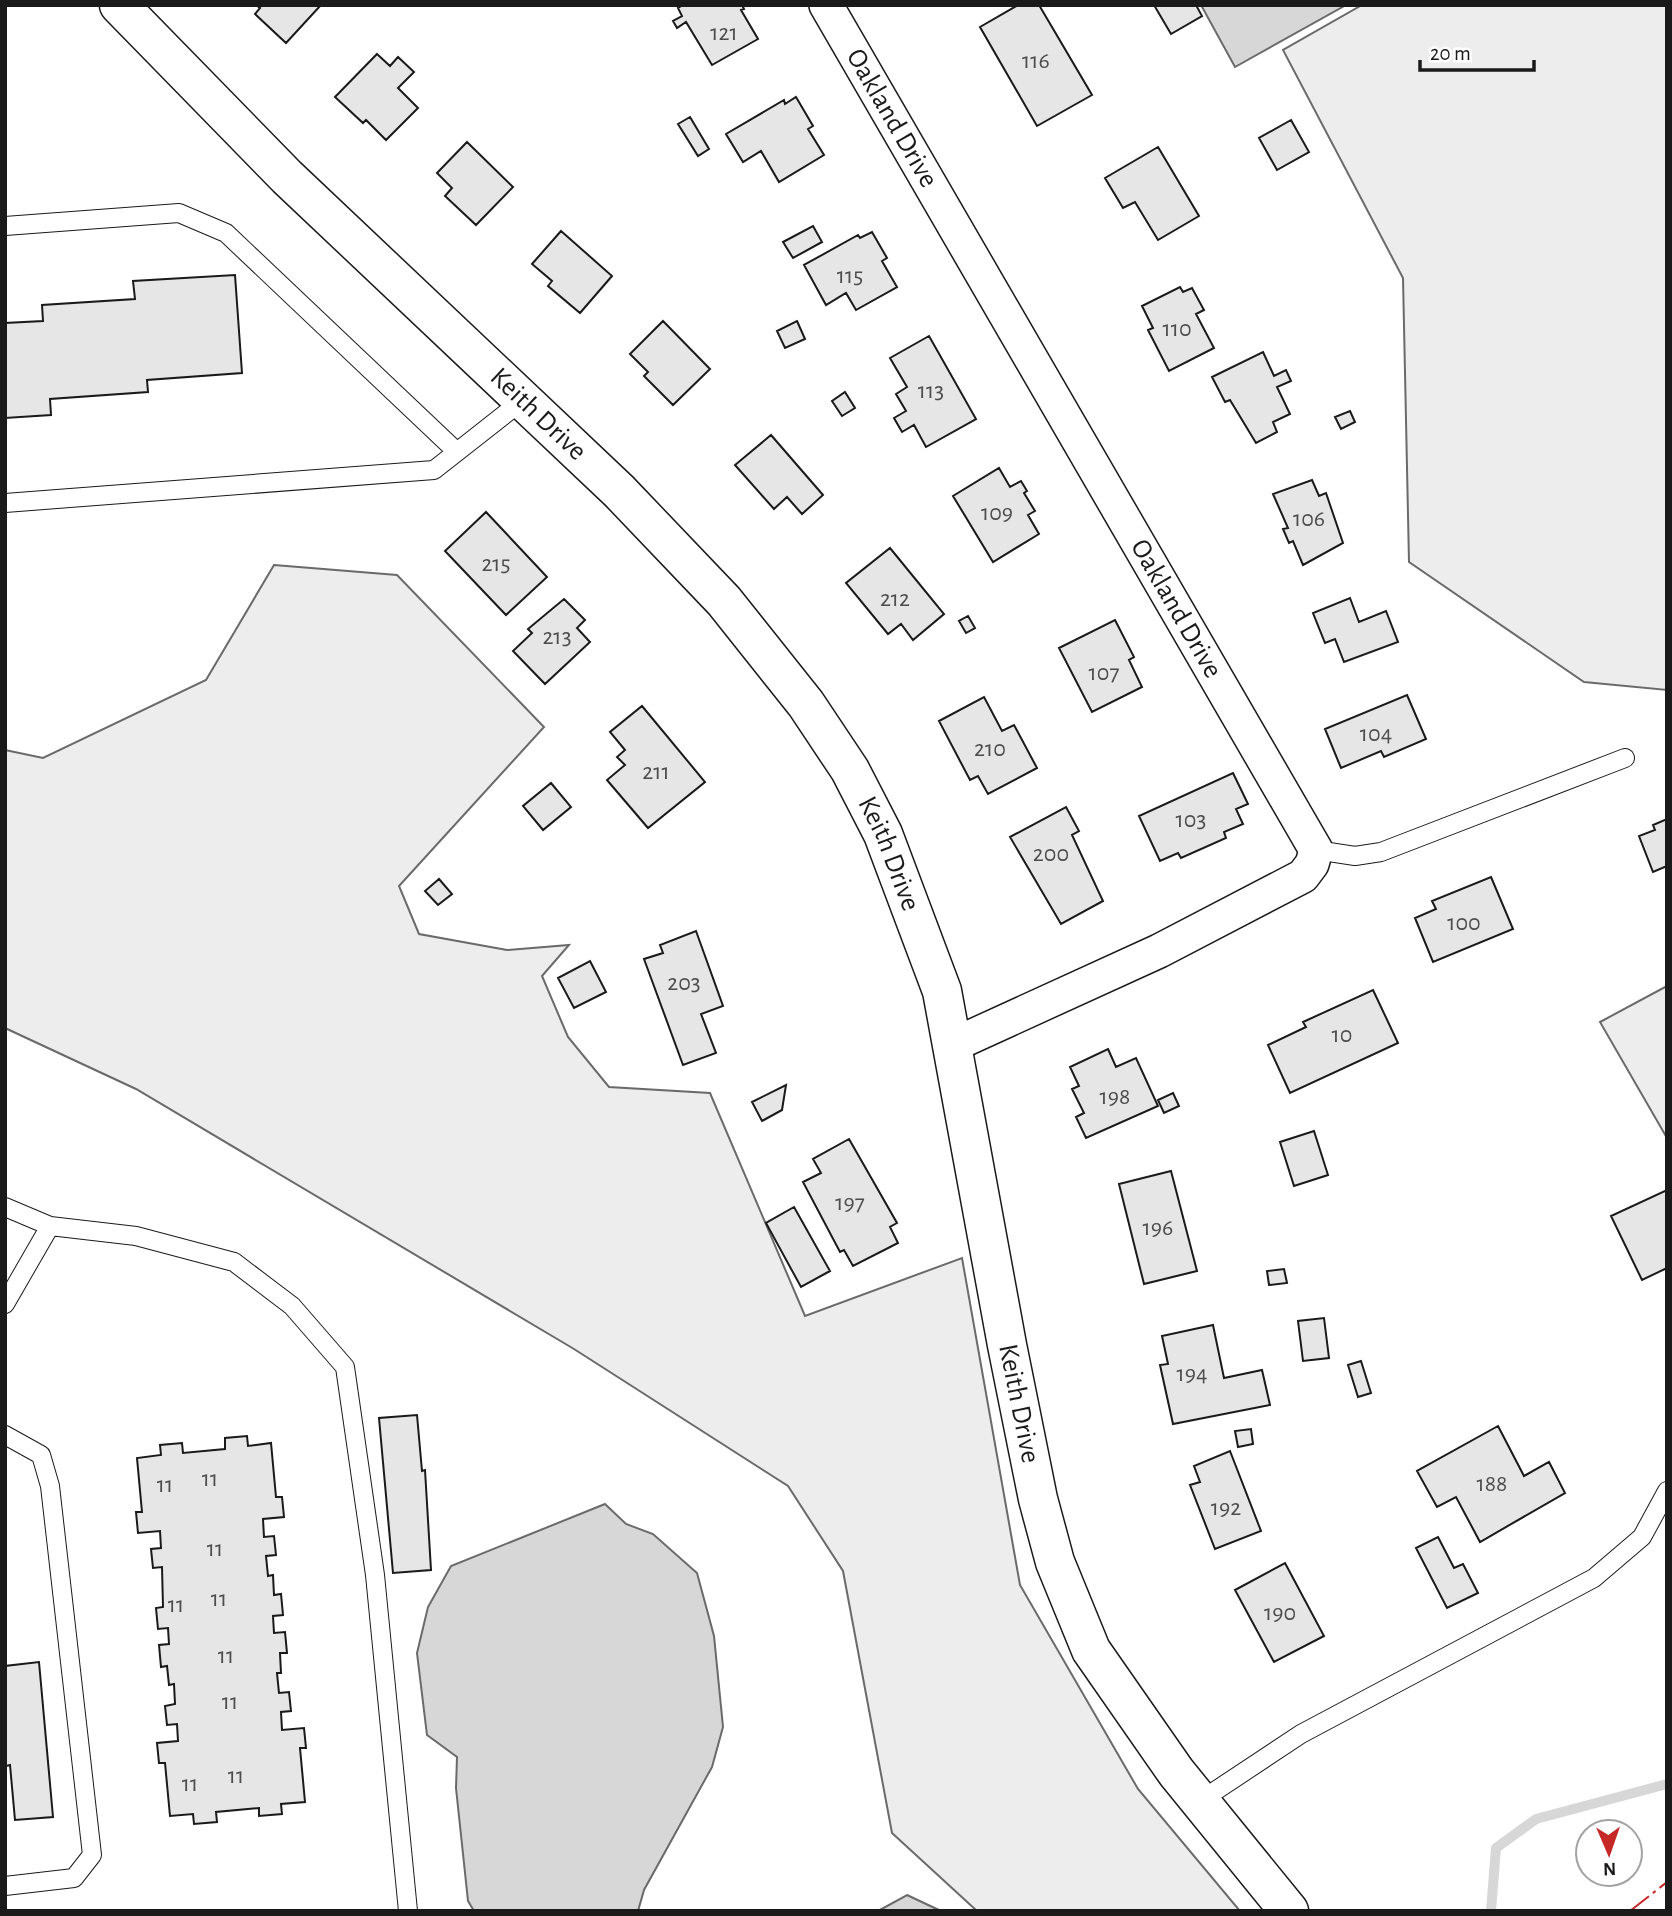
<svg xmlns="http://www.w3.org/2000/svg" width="1672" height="1916" font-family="'Alegreya Sans',sans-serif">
<rect width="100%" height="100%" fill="#fff"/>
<path fill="#ededed" stroke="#6a6a6a" stroke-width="2" d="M1362,5h305v685l-83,-8 -175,-120 -6,-284 -120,-228z
M274,565l123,10 147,152 -145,159 20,48 88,16 62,-5 -27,31 26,61 41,50 101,6 95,223 157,-58 58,327 118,204 102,122h-263l-85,-78 -49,-262 -55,-85 -214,-137 -438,-260 -131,-61v-278l38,8 163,-78z
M1667,986v152l-67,-116z"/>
<path fill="#d7d7d7" stroke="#6a6a6a" stroke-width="2" d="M1201,5h145l-111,62z
M605,1504l21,20 27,10 44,39 17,63 9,91 -11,40 -68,123 -6,21h-164l-6,-10 -12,-113 1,-31 -30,-22 -10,-82 11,-46 23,-41z
M907,1895l34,16h-63z"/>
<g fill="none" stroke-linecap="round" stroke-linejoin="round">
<path stroke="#d7d7d7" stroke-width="10" d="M1491,1911l5,-63 40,-29 131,-35"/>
</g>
<path fill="#e6e6e6" stroke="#1a1a1a" stroke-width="2" d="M256,5h65l-35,38 -31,-29 5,-6z
M683,5h59l2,4 -3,1 17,29 -46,26 -26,-43 -9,6 -4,-7 9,-5 -4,-8z
M1018,5h21l53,90 -55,31 -57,-99z
M1154,5h42l6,11 -31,18z
M377,54l13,12 8,-9 16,15 -16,16 20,20 -32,32 -20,-20 -3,3 -28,-26z
M796,97l17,29 -5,3 16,26 -45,27 -18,-31 -18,11 -17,-28 58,-34 1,4z
M690,117l19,32 -11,7 -20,-32z
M1291,120l18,32 -32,18 -18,-32z
M467,142l46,45 -37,38 -31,-29 7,-8 -15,-15z
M1158,147l41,69 -41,24 -23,-38 -12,6 -18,-30z
M813,226l9,16 -29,16 -10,-16z
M561,231l51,45 -32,37 -32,-27 4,-5 -20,-17z
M872,232l15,26 -5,3 15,26 -41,23 -10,-17 -20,12 -22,-40 54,-30 2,3z
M235,275l7,98 -95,7 1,12 -98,7 1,16 -46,3v-95l38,-2 -1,-16 93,-6 -2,-18z
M1180,287l3,5 9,-4 12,22 -8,4 18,34 -45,23 -21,-41 5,-2 -11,-22z
M663,321l47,48 -37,36 -29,-29 4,-4 -18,-18z
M797,321l8,18 -20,9 -8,-17z
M929,336l47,83 -50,28 -12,-22 -12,7 -8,-14 12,-7 -10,-17 11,-7 -17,-29z
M1263,352l11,24 12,-6 5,11 -14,6 13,27 -17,8 4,10 -21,11 -26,-43 -5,2 -13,-25z
M845,392l10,16 -13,8 -10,-15z
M1350,411l5,11 -14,7 -6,-12z
M771,435l52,60 -21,19 -15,-17 -13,12 -39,-44z
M999,468l11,19 11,-6 6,10 -3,2 11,18 -7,4 11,19 -46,28 -40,-66z
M1312,480l7,16 7,-3 17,50 -40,22 -10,-24 -4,2 -6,-14 5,-1 -15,-34z
M486,512l61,65 -41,38 -61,-64z
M890,548l54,66 -31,26 -12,-16 -13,10 -42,-51z
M1350,598l9,24 27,-11 12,31 -54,20 -9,-23 -10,4 -12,-30z
M564,599l21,21 -8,8 13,14 -45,42 -32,-33 19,-18 -4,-4z
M968,616l7,12 -9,5 -7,-12z
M1115,620l19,37 -5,3 13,27 -50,25 -33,-64z
M1407,695l19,44 -42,18 -3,-6 -40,17 -16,-39z
M984,697l18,34 12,-6 23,43 -49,26 -10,-18 -8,4 -31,-59z
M642,706l63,76 -57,46 -41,-48 18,-15 -8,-8 8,-7 -15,-18z
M1233,773l15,31 -12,5 7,15 -19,8 2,6 -45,20 -3,-5 -18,8 -21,-45z
M551,783l20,24 -28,23 -20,-24z
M1066,807l13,24 -7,4 31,66 -42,23 -51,-87z
M1667,819v47l-14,6 -14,-36 16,-6 -2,-5z
M1491,877l22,52 -80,33 -18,-44 21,-9 -4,-8z
M439,879l13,15 -14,11 -13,-14z
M696,931l27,75 -22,8 15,39 -33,12 -39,-106 19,-6 -3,-8z
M590,961l16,31 -32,16 -16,-30z
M1373,990l25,53 -108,50 -22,-48 38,-18 -3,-5z
M1108,1049l8,18 20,-9 22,48 -72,32 -10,-21 8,-4 -12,-24 7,-3 -9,-19z
M786,1085l-4,25 -20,11 -10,-19z
M1173,1093l6,13 -15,7 -6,-13z
M1314,1131l14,44 -34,11 -14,-44z
M849,1139l48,84 -7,4 8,16 -45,23 -9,-16 -4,2 -37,-70 18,-9 -8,-14z
M1171,1171l26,100 -53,13 -25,-100z
M1667,1190v78l-25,12 -31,-64z
M794,1207l36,64 -29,16 -35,-64z
M1284,1269l3,14 -18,2 -2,-14z
M1324,1318l5,40 -26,3 -5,-40z
M1213,1325l11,53 38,-8 8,35 -97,19 -13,-59 8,-1 -6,-28z
M1361,1361l10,32 -13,4 -10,-32z
M417,1415l5,56 3,-1 6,100 -38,3 -14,-155z
M1498,1426l26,50 25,-14 16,31 -85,49 -24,-45 -19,10 -20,-36z
M1251,1429l2,15 -15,3 -3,-16z
M247,1436l1,10 23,-3 5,54h6l2,20 -21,2 1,18 10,-1 2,19 -10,1 2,20 5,-1 1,20 7,-1 2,21 -10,1 1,17 11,-1 2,21h-7l1,20h-4l2,20 10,-1 2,19 -10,1 1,18 22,-2 2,20h-6l5,54 -24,2 1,10 -23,2v-8l-43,4 1,10 -23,2 -1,-10 -23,2 -5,-53h-6l-2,-20 21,-2 -1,-17 -10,1 -2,-19 10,-2 -1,-20 -5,1 -2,-19 -6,1 -2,-22 10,-1 -1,-16 -10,1 -2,-21 7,-1 -1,-40 -9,1 -2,-19 10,-1 -1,-17 -22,2 -2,-21h6l-5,-54 24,-3 -1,-10 22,-2 1,10 42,-4v-11z
M1230,1451l31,80 -46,18 -25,-64 10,-3 -6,-16z
M1438,1537l16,31 9,-4 15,29 -31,15 -31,-60z
M1285,1563l39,73 -50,26 -39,-72z
M39,1662l14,155 -38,3 -5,-55 -4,1 -1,-8v-92z"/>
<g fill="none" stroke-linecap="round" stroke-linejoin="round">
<g stroke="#1a1a1a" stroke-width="20">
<path id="lane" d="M5,226l174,-13 47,20 231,219
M5,503l429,-33 89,-70
M1316,850l39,6 26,-4 244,-94
M5,1207l45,19 86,10 98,26 58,44 53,61 30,208 33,336
M5,1304l45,-78
M5,1435l36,20 9,31 42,369 -18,23 -69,8
M1200,1801l101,-67 293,-156 48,-41 25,-46"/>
</g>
<g stroke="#1a1a1a" stroke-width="36">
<g id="street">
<path id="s1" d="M826,5l490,845 -4,14 -9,12 -144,75 -206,94"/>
</g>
</g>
<g stroke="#1a1a1a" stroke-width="41">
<g id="secondary">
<path id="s2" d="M119,5l168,172 332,314 105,110 82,103 44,66 33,64 59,157 65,354 31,154 17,63 36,88 85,122 113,139"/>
</g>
</g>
<use href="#lane" stroke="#fff" stroke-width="18"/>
<use href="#street" stroke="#fff" stroke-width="33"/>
<use href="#secondary" stroke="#fff" stroke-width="38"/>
<path stroke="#c62828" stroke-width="2" stroke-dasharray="24 5 3.5 5" stroke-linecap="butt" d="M1630,1911l37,-29"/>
</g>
<g text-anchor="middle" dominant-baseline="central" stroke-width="5" stroke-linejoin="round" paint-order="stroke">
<g font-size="24" fill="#4d4d4d">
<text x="724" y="33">121</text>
<text x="1036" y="61">116</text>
<text x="850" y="276">115</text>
<text x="1177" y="329">110</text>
<text x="931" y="391">113</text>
<text x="997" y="513">109</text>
<text x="1309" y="519">106</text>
<text x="496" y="564">215</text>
<text x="895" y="599">212</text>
<text x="557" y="637">213</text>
<text x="1104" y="673">107</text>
<text x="1376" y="734">104</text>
<text x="990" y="749">210</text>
<text x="656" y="772">211</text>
<text x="1191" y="820">103</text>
<text x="1051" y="854">200</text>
<text x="1464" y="923">100</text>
<text x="684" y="983">203</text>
<text x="1342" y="1035">10</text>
<text x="1115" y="1097">198</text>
<text x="850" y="1203">197</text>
<text x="1158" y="1228">196</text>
<text x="1192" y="1374">194</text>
<text x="210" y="1479">11</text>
<text x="1492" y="1484">188</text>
<text x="165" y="1485">11</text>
<text x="1226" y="1508">192</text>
<text x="215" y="1549">11</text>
<text x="219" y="1599">11</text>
<text x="176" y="1605">11</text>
<text x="1280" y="1613">190</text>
<text x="226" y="1656">11</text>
<text x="230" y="1702">11</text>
<text x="236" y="1776">11</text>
<text x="190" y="1784">11</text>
</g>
<g font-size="28" fill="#1a1a1a" stroke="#fff">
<text stroke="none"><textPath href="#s1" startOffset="131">Oakland Drive</textPath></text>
<text stroke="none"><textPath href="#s2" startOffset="586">Keith Drive</textPath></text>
<text stroke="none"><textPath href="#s1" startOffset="698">Oakland Drive</textPath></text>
<text stroke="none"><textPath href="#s2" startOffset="1153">Keith Drive</textPath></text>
<text stroke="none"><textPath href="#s2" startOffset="1720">Keith Drive</textPath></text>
</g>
</g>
<rect width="1672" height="1916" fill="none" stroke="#1a1a1a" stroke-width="14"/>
<g transform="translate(1609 1853) rotate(178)"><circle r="33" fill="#ffffff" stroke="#a3a3a3" stroke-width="2"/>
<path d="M0-5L12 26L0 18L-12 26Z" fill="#c62828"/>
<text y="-10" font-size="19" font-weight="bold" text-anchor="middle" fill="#1a1a1a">N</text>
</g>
<path d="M1420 60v10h114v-10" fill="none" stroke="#1a1a1a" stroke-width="3.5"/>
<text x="1430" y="60" font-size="21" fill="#1a1a1a" stroke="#ffffff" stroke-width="5" paint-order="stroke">20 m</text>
</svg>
